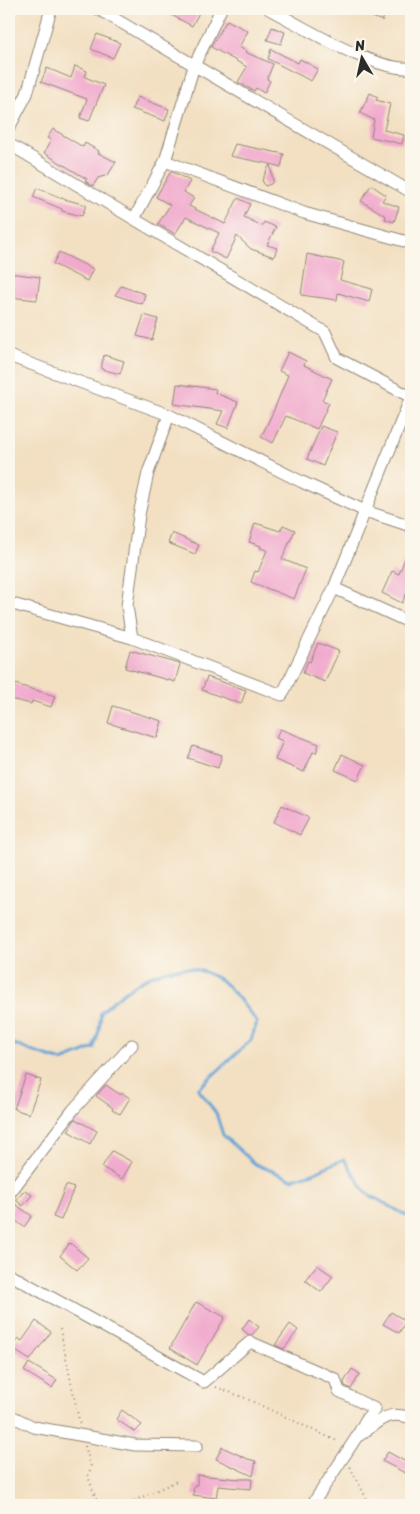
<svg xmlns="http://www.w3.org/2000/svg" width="420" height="1514" font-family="Sriracha,sans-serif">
<rect width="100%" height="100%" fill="#fbf7ec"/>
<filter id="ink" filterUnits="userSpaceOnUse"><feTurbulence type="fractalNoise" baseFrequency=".02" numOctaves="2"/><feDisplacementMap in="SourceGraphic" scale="10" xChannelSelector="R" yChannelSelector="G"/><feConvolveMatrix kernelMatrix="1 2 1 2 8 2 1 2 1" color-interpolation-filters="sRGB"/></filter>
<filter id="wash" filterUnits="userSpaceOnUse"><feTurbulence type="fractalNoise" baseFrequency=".0096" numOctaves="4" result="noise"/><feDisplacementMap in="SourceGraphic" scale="20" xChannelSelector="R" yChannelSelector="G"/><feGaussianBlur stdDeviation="1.12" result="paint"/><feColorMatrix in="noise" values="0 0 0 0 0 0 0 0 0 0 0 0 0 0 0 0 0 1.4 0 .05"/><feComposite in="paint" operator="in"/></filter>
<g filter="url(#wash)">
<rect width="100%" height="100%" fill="#f3e0c3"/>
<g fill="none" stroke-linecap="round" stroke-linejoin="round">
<path stroke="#64a3d6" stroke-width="3" d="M9,1042l22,9 31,10 32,-13 5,-18 2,-18c27,-26 69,-57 108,-38 4,2 10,4 13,7 14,12 24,27 35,41l-6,18 -53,49 18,24 7,22 32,29 37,15 21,-6 31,-14 22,34 45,25"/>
</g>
<g id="blocks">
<path fill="#f1aacd" d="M160,9h41l-9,17z
M354,9h33l-5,12z
M227,20l21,11 -9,16 7,4 -1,1 28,12 -6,15 3,2 -6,12 -8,-5 -2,3 -16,-9 9,-15 -36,-20z
M272,27l13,5 -4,12 -14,-4z
M97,34l23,9 -7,15 -22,-9z
M271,49l27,14 2,-4 18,10 -7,12 -43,-22z
M75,66l12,5 -2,6 19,8 -15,36 -9,-3 7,-19 -46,-17 6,-14 24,10z
M370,93l8,4 -2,3 14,4 -6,26 20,5 -2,9 -31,-7 3,-17 -14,-7z
M137,97l32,12 -4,12 -33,-12z
M53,129l30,18 2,-4 14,8 -1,2 18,9 -8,13 -10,3 -5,8 -8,-5 2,-2 -43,-26 7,-13 -4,-2z
M235,144l49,10 -3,13 -11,-3 3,17 -2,3 -6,2 -3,-6 8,-16 -40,-8z
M171,171l19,10 -6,11 10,6 -5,8 36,18 13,-26 12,6 -6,13 18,9 2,-4 12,5 -9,18 10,3 -3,9 -23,-8 -14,-13 -11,23 -16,-8 9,-18 -33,-16 -11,17 -17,-10 12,-19 -14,-8z
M371,185l15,10 -4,6 17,6 -5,15 -9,-3 1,-3 -25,-15z
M37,188l27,11 22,6 -4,11 -20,-5v-2l-29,-12z
M59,252l34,17 -6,12 -34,-17z
M307,254l37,8 -4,18 32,9 -3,13 -31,-9 -1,7 -36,-5z
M9,273l31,4 -3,23 -28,-3z
M121,286l24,8 -3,10 -27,-9z
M144,315l14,4 -6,21 -15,-4z
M288,352l18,9 -2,4 28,14 -10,21 7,3 -12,26 -31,-13 -13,27 -12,-6 13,-27 14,-35 -9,-4z
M104,355l20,6 -4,13 -19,-5z
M177,384l39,5 -1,4 23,9 -10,26 -11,-4 6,-13 -49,-7z
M321,426l16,6 -14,34 -16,-7z
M255,523l25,8 3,-6 12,5 -13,29 24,10 -12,30 -43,-17 4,-11 3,1 9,-22 -7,-2 1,-2 -12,-4z
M172,533l27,12 -4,9 -27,-11z
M410,545l1,39 -9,19 -20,-10 10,-22 7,3z
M318,643l21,8 -14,31 -22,-9 5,-12 2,1z
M130,650l50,14 -5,18 -50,-14z
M207,677l39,13 -5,14 -39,-14z
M15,684l40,12 -4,11 -19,-6 -1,3 -21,-5z
M113,706l49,15 -5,17 -49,-15z
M280,729l39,15 -3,9 -3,-1 -9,20 -29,-12 8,-19 -7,-3z
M193,746l29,9 -4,13 -30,-10z
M342,754l23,11 -7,15 -23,-10z
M282,805l27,13 -9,17 -26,-13z
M26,1075l15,5 -12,34 -15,-5z
M106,1085l15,10 1,-2 8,5 -10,16 -8,-4 1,-2 -17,-12z
M75,1119l22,12 -7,13 -22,-13z
M112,1151l20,11 -10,17 -20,-12z
M66,1185l8,3 -13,32 -8,-3z
M25,1190l7,5 -9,11 -7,-6z
M15,1204l17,12 -8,11 -15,-11v-3z
M70,1243l18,15 -11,12 -17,-14z
M317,1265l16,11 -12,16 -16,-12z
M196,1302l29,15 -28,48 -27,-17z
M391,1312l15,9 -7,12 -16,-9z
M249,1319l10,8 -7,8h-3l-7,-6z
M36,1321l15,11 -21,28 -19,-12 7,-10 4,3z
M290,1324l8,6 -14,19 -9,-4z
M29,1363l28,17 -5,8 -28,-17z
M352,1369l8,5 -9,15 -6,-3 -1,-4z
M122,1410l20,15 -7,7 -19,-13z
M222,1447l26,12 8,2 -3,15 -37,-17z
M388,1452l22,12 -5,9 -23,-12z
M197,1475l43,4h12l-1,10 -33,-3 -2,12 -23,-3 1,-10h3z"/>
</g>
</g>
<g filter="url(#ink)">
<use href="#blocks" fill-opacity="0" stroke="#8f8677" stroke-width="1"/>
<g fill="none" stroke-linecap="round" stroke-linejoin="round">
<g stroke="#8f8677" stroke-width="13">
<path id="minor" d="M98,9l313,183
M221,9l-27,57 -29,95 -31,58 191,113 12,26 74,39
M269,9c35,18 104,62 142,59
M9,128l18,-34 24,-85
M9,144l125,75
M165,161l139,52 107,30
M9,356l160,59 133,67 63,29 46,15
M334,588l77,35
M9,603l123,35 150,57 52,-107 77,-191
M132,638l-5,-32 12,-91 9,-42 21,-58
M9,1194l64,-84 59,-65
M9,1274l195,108 46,-40 85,37 4,12 36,18 -8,9 -11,20 -44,67
M9,1415l25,12 101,18 62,1
M360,1435c20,-14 26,-25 51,-17"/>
</g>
<path stroke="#8f8677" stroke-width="2" stroke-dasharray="1 4" stroke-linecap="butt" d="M60,1329l20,96
M216,1387l29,11 94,44
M85,1446l6,21 -3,9 10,29
M350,1467l20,38
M125,1505l54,-25"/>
<use href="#minor" stroke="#fff" stroke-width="11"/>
</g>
</g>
<rect width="420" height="1514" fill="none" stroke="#fbf7ec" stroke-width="30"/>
<g transform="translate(362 58) rotate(351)" stroke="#fbf7ec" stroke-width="4" paint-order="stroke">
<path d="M0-4L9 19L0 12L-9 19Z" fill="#2b2b2b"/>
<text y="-8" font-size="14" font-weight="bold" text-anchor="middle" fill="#2b2b2b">N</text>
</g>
</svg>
